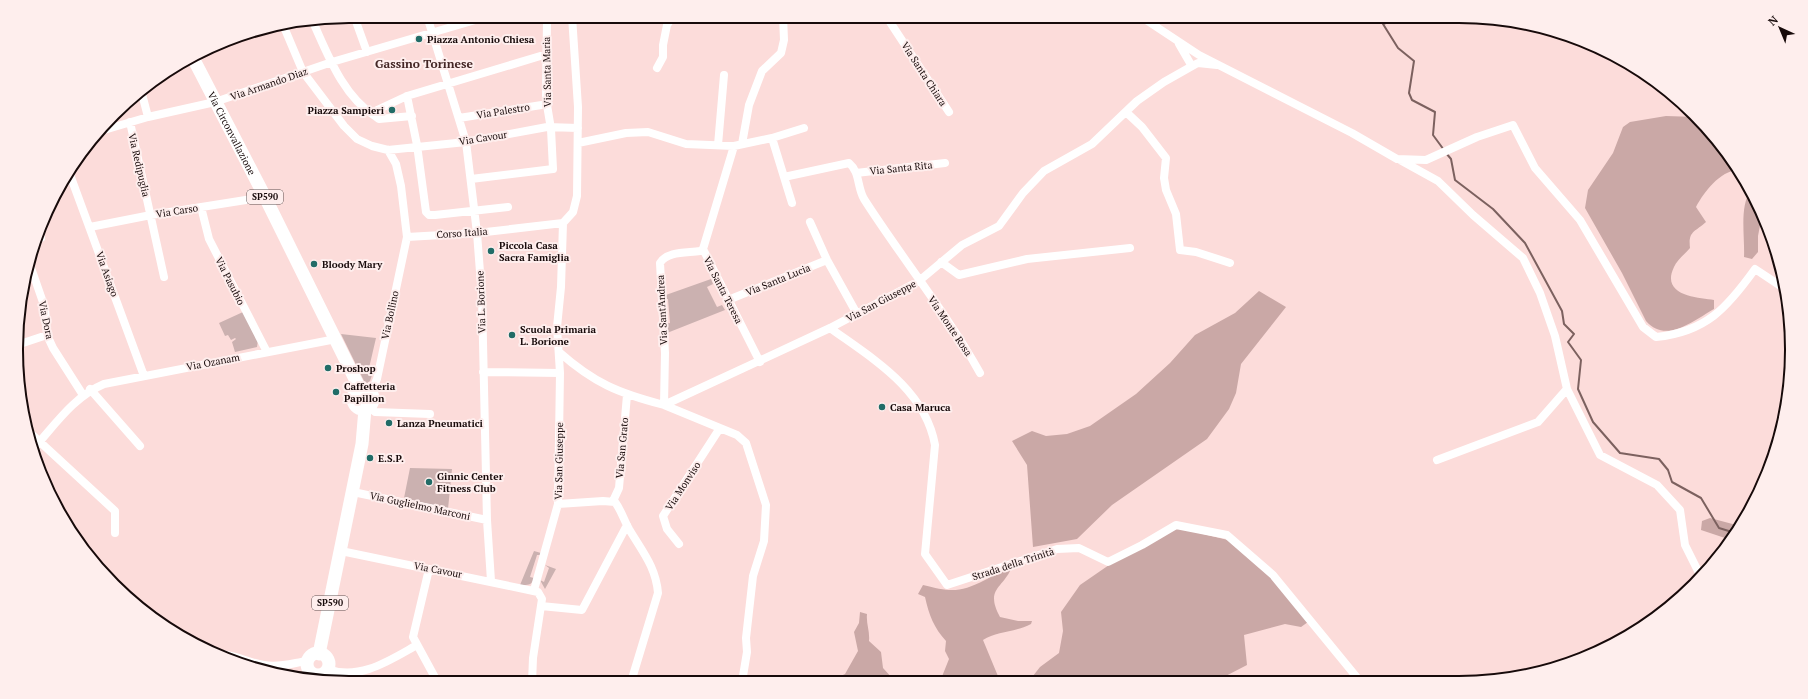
<svg xmlns="http://www.w3.org/2000/svg" width="1808" height="699" font-family="'PT Serif',serif">
<rect width="100%" height="100%" fill="#fcdcda"/>
<path fill="#cbb1b0" d="M711,279l2,5 -6,3 10,20 5,-2 3,5 -58,23 -2,-9 5,-1 -2,-24h-5v-3z
M243,312l15,28 -1,7 -22,5 -3,-10 4,-3 -1,-1 -4,2 -3,-5 -3,1 -6,-13z
M341,334l35,4 -7,30 5,1 -4,12 -3,2 -3,-2z
M410,468l42,1 -4,40 -44,-11z
M534,551l7,2v2h-4l-7,22 4,1c-2,8 -7,7 -14,7z
M545,565l11,4 -11,20 -5,-9 4,2 5,-14z"/>
<path fill="#caa8a6" d="M1666,116l30,1 13,13 29,40c-18,1 -34,22 -42,37l10,15c-11,10 -18,9 -16,26 -5,6 -13,12 -16,19 -14,29 24,31 40,33v9c-21,12 -48,35 -68,12l-24,-48 -37,-65 3,-18 25,-37 10,-26 7,-5z
M1751,191l11,24 -4,21v16l-6,7 -8,-2c1,-20 -5,-52 7,-66z
M1259,291l27,16 -45,57 -5,29 -7,16 -22,30 -95,66 -35,34 -44,8 -6,-82 -15,-24 20,-10 14,5 21,-2 23,-8 46,-32 34,-31 25,-28 40,-22z
M1710,518l30,8 -9,14 -30,-10 1,-9z
M1178,528l50,12 33,21 47,61 -7,5 -16,-3 -41,11 3,30 -31,16h-187l11,-14 19,-14 4,-22 -2,-19 19,-27 29,-20z
M1011,569c-9,20 -26,20 -11,48l18,4h14l-1,3c-15,8 -34,7 -48,16l17,41 -55,1 -4,-3 8,-20 -4,-8 1,-10c-12,-13 -17,-26 -21,-44l-7,-3 5,-9c27,7 37,8 62,-5 9,-5 16,-10 26,-11z
M860,612l7,2c-1,10 3,17 2,27l12,11 2,16 10,11 -4,3h-61l17,-8 13,-23 -4,-19 5,-9z"/>
<g fill="none" stroke-linecap="round" stroke-linejoin="round">
<path stroke="#7c615f" stroke-width="2" d="M1393,16l1,4 -11,4 15,24 16,13 -5,32 3,7 23,12 -2,23 11,15
M1446,153l5,6 4,21 38,29 32,34 37,68 2,13 10,10 -6,8 13,18 -3,29 15,33 27,31 39,6 9,11 4,12 29,16 18,30 13,4 4,3"/>
<path stroke="#fff" stroke-width="8" d="M354,16l13,36
M427,16l39,126 11,91 5,65 5,222 4,61
M886,16l63,96
M1140,16l59,39 153,78 45,26 29,1 51,-23 36,-12 22,43 45,52 63,107 13,10c50,-5 71,-29 99,-68l30,20
M313,22c15,33 30,74 62,94
M284,27l19,45 41,54 13,13 15,7 16,4 78,-8 81,-15 31,1
M1179,44l11,19 4,2
M657,68l6,-11v-12l4,-20 6,-9
M141,90l7,27
M407,96l10,49 9,67 3,3h6l73,-8
M1126,112l16,15 24,31 -2,20 2,12 10,24 4,36 16,2 34,11
M412,116l-33,3 -4,-3 2,-6 30,-14 140,-42
M459,118l89,-14
M130,122l34,155
M104,130l44,-13 67,-15 117,-40 157,-46
M772,138l20,65
M578,143l48,-10 22,-1 38,12 48,2 38,-8 32,-10
M742,144l7,-39 13,-34 19,-18 3,-13 -1,-24
M718,145l6,-70
M734,146l-31,103 57,113
M1400,160l38,21 35,34 50,43 17,35 15,43 12,53 33,66 57,30 23,25 5,35 15,30
M69,172l75,204
M856,173l89,-10
M784,177l65,-14c11,9 8,24 15,36 37,58 82,113 116,174
M471,179l82,-10 -2,-40 -5,-30 1,-79 -2,-4
M201,207l8,32 58,113
M810,222l17,38 30,54
M90,227l61,-12 114,-18
M39,231l2,7
M407,237l70,-4 86,-10 10,-11 4,-16 1,-89 -6,-91
M703,249l-3,2c-13,2 -33,0 -40,12l5,90 -1,52 73,30 9,8 20,62 -2,36 -11,35 -7,62 1,14 -5,30
M29,262l16,46 2,27 6,13 30,47
M941,262l18,13 68,-16 103,-11
M728,300l99,-40
M830,328c43,31 95,61 105,117l-10,109 22,31 110,-36 22,-1 29,14 34,-17 34,-20 51,10 46,40 86,105
M20,344l27,-9
M559,352c35,31 59,41 105,53l166,-77 89,-47 43,-36 37,-19 24,-33 21,-22 48,-27 45,-43 27,-19 30,-17 4,-2 19,2
M483,372l77,1
M90,389l50,57
M371,392l6,-13 30,-142 -6,-51 -5,-22 -8,-14
M369,407l6,5 55,2
M27,430l88,81v22
M33,449c22,-24 40,-52 71,-65l232,-45
M1437,460l101,-38 29,-33
M353,492l134,28
M613,501l6,-13 8,-93
M558,504l45,-3 12,1c6,8 9,18 14,27 13,22 27,38 29,64l-27,89
M679,544l-12,-15 -4,-13 57,-88
M341,551l197,41 4,7 -9,59 -1,25
M429,569l-16,68 25,46
M534,590l24,-86 2,-131 -3,-46 4,-40 2,-64
M541,606l41,4 45,-85
M216,654c17,-1 32,9 48,11 15,3 29,-2 43,-4
M327,669c33,12 63,-9 90,-24"/>
<g stroke="#fff" stroke-width="13">
<path id="s1" d="M192,56l73,141 95,192"/>
<circle cx="363" cy="399" r="10"/>
<circle cx="318" cy="664" r="11"/>
<path d="M319,654l43,-210 3,-35"/>
</g>
</g>
<g fill="#216c67" stroke="#feeeed" stroke-width="1.5">
<circle cx="419" cy="39" r="4"/>
<circle cx="392" cy="110" r="4"/>
<circle cx="491" cy="251" r="4"/>
<circle cx="314" cy="264" r="4"/>
<circle cx="512" cy="335" r="4"/>
<circle cx="328" cy="368" r="4"/>
<circle cx="336" cy="392" r="4"/>
<circle cx="882" cy="407" r="4"/>
<circle cx="389" cy="423" r="4"/>
<circle cx="370" cy="458" r="4"/>
<circle cx="429" cy="482" r="4"/>
</g>
<g text-anchor="middle" dominant-baseline="central" stroke-width="4" stroke-linejoin="round" paint-order="stroke">
<g fill="#feeeed" stroke="#5c4e4e" stroke-width="1">
<rect x="247" y="190" width="36" height="14" rx="3"/>
<rect x="312" y="596" width="36" height="14" rx="3"/>
</g>
<g font-size="9" font-weight="bold" fill="#170a0a">
<text x="265" y="197">SP590</text>
<text x="330" y="603">SP590</text>
</g>
<g font-size="10" font-weight="bold" fill="#170a0a" stroke="#feeeed" text-anchor="start">
<text x="427" y="39">Piazza Antonio Chiesa</text>
<text x="384" y="110" text-anchor="end">Piazza Sampieri</text>
<text x="499" y="245">Piccola Casa<tspan x="499" dy="12">Sacra Famiglia</tspan></text>
<text x="322" y="264">Bloody Mary</text>
<text x="520" y="329">Scuola Primaria<tspan x="520" dy="12">L. Borione</tspan></text>
<text x="336" y="368">Proshop</text>
<text x="344" y="386">Caffetteria<tspan x="344" dy="12">Papillon</tspan></text>
<text x="890" y="407">Casa Maruca</text>
<text x="397" y="423">Lanza Pneumatici</text>
<text x="378" y="458">E.S.P.</text>
<text x="437" y="476">Ginnic Center<tspan x="437" dy="12">Fitness Club</tspan></text>
</g>
<g font-size="10" fill="#170a0a" stroke="#feeeed">
<text transform="translate(547 72) rotate(-91)">Via Santa Maria</text>
<text transform="translate(924 74) rotate(57)">Via Santa Chiara</text>
<text transform="translate(269 84) rotate(-19)">Via Armando Diaz</text>
<text transform="translate(503 111) rotate(-9)">Via Palestro</text>
<text stroke="none"><textPath href="#s1" startOffset="87">Via Circonvallazione</textPath></text>
<text transform="translate(483 138) rotate(-9)">Via Cavour</text>
<text transform="translate(139 165) rotate(77)">Via Redipuglia</text>
<text transform="translate(901 168) rotate(-6)">Via Santa Rita</text>
<text transform="translate(177 211) rotate(-9)">Via Carso</text>
<text transform="translate(462 233) rotate(-4)">Corso Italia</text>
<text transform="translate(107 274) rotate(70)">Via Asiago</text>
<text transform="translate(778 280) rotate(-22)">Via Santa Lucia</text>
<text transform="translate(230 281) rotate(63)">Via Pasubio</text>
<text transform="translate(723 290) rotate(63)">Via Santa Teresa</text>
<text transform="translate(881 301) rotate(-28)">Via San Giuseppe</text>
<text transform="translate(481 302) rotate(-92)">Via L. Borione</text>
<text transform="translate(662 310) rotate(-93)">Via Sant'Andrea</text>
<text transform="translate(390 315) rotate(-78)">Via Bollino</text>
<text transform="translate(46 320) rotate(78)">Via Dora</text>
<text transform="translate(950 326) rotate(56)">Via Monte Rosa</text>
<text transform="translate(213 362) rotate(-11)">Via Ozanam</text>
<text transform="translate(622 448) rotate(-85)">Via San Grato</text>
<text transform="translate(559 461) rotate(-89)">Via San Giuseppe</text>
<text transform="translate(683 486) rotate(-57)">Via Monviso</text>
<text transform="translate(420 506) rotate(12)">Via Guglielmo Marconi</text>
<text transform="translate(1013 564) rotate(-18)">Strada della Trinità</text>
<text transform="translate(438 570) rotate(11)">Via Cavour</text>
</g>
<g font-size="12" font-weight="bold" fill="#432625" stroke="#feeeed">
<text x="424" y="63">Gassino Torinese</text>
</g>
</g>
<path d="M0 0H1808V699H0ZM349 23H1459A326 326 0 0 1 1785 349V350A326 326 0 0 1 1459 676H349A326 326 0 0 1 23 350V349A326 326 0 0 1 349 23Z" fill="#feeeed" fill-rule="evenodd"/>
<path fill="none" stroke="#170a0a" stroke-width="2" d="M349 23H1459A326 326 0 0 1 1785 349V350A326 326 0 0 1 1459 676H349A326 326 0 0 1 23 350V349A326 326 0 0 1 349 23Z"/>
<g transform="translate(1780 28) rotate(316)" stroke="#feeeed" stroke-width="3" paint-order="stroke">
<path d="M0-3L7 15L0 10L-7 15Z" fill="#170a0a"/>
<text y="-6" font-size="11" font-weight="bold" text-anchor="middle" fill="#170a0a">N</text>
</g>
</svg>
